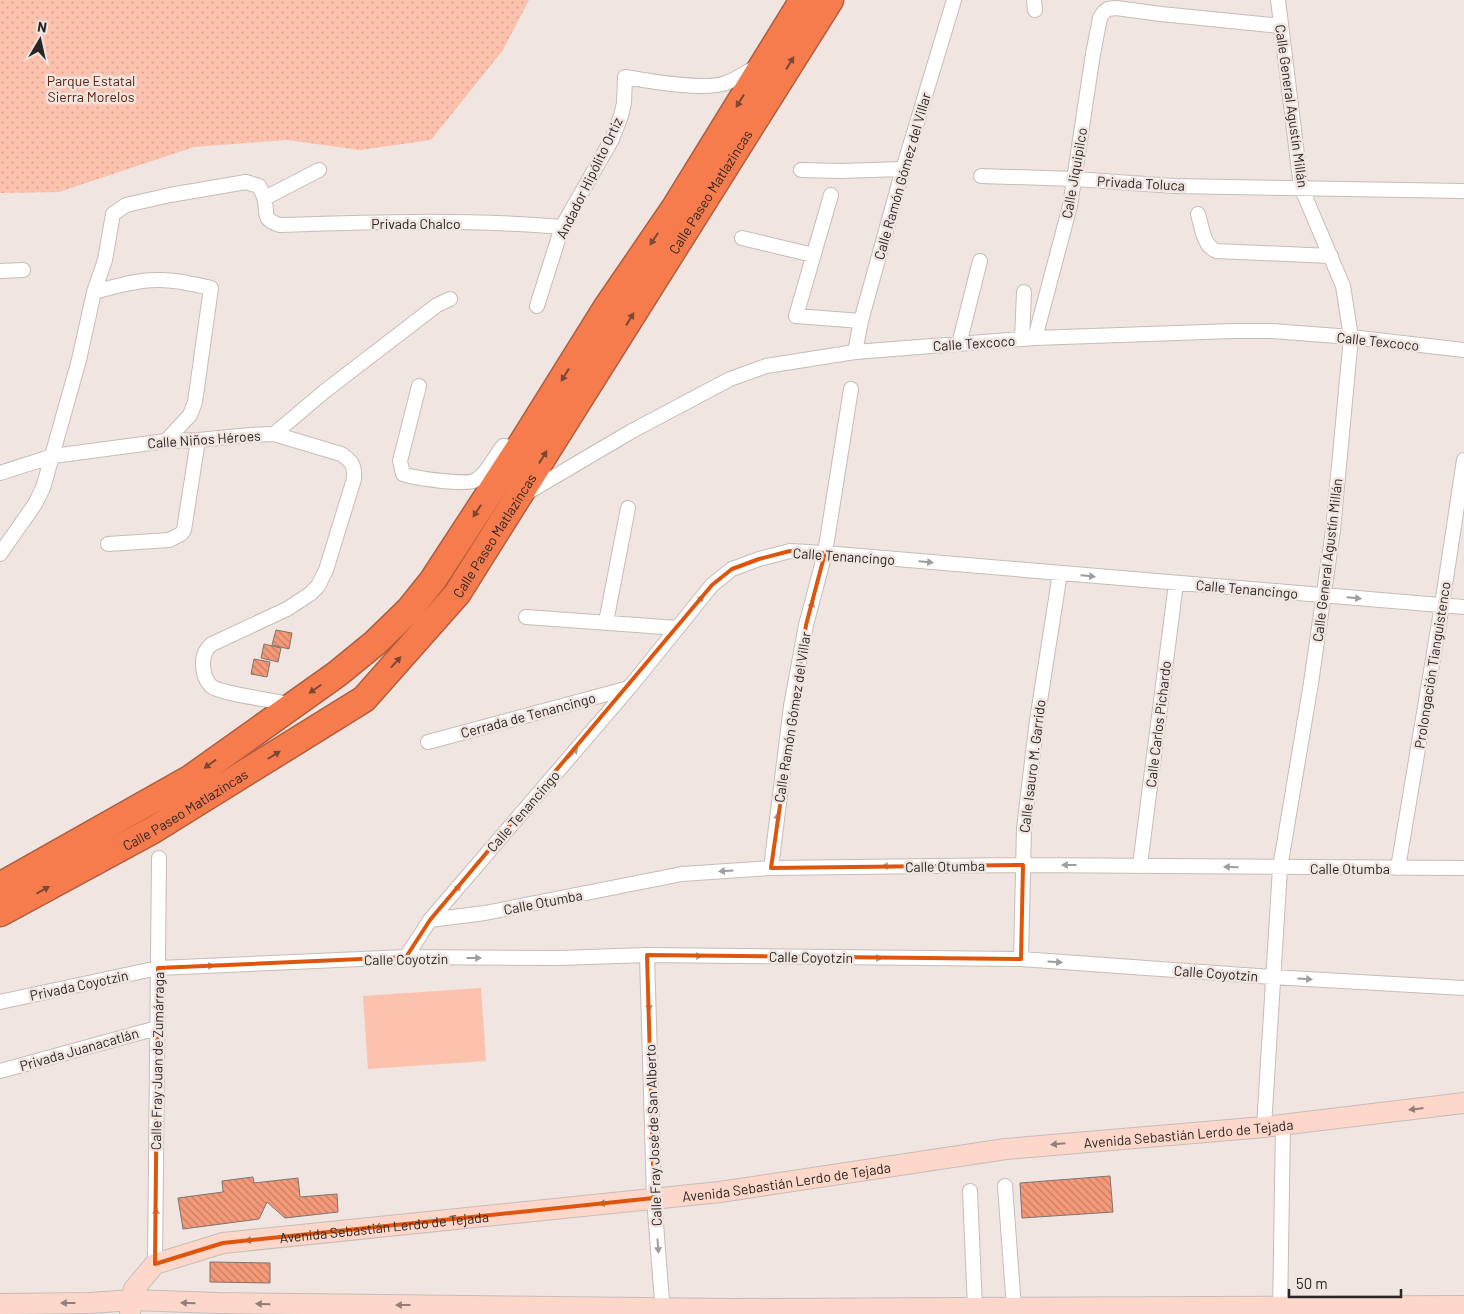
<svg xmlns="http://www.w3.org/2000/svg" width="1464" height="1314" font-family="Barlow,sans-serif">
<defs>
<pattern id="grass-dots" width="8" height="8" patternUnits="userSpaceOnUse" patternTransform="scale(1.25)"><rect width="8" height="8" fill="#fcc2ad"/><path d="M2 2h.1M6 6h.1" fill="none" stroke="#d8a795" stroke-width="1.8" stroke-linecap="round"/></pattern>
<pattern id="building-back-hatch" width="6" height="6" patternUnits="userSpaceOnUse" patternTransform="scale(1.25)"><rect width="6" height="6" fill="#f49a79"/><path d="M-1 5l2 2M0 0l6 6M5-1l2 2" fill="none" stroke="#c67d63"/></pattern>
</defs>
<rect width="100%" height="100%" fill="#f0e5e1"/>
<path fill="url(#grass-dots)" d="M0,0h529l-26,50 -72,90 -71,10 -73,-10 -93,7 -135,45 -59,1z"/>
<path fill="#fcc2ad" d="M481,988l5,73 -118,8 -5,-73z"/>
<path fill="url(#building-back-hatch)" stroke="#7e7471" d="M276,630l16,3 -3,16 -17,-4z
M264,644l17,4 -3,14 -17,-4z
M254,659l16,3 -3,15 -16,-3z
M1110,1176l3,36 -91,6 -2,-35z
M253,1177l1,6 44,-5 2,19 37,-3 1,18 -53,6 -18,-16 -8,17 -76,10 -5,-31 45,-6 -1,-11z
M210,1262l60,1v20l-60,-1z"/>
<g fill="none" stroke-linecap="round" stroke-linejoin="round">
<g stroke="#c6bcb8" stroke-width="16">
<path id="street" d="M1034,0l1,10
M801,170l39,1 63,-2
M981,176l94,3 99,7 290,5
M831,195l-35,121 65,5
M265,198l54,-28
M1198,214c4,13 5,31 18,37l115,5
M742,238l71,17
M0,271l23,-1
M94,292c20,-5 41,-12 62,-12 18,-1 37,4 55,8l-16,114 -5,13 -24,26
M537,306l25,-79 50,-88 9,-23 3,-13 1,-26c24,4 79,14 101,6 11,-4 22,-12 32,-17
M1035,338l35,-132 23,-152 7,-36 4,-6 4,-3 8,-1 45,6 120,12
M1022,339l2,-47
M959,344l21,-83
M855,352l6,-31 42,-152 51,-169
M419,386l-19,75 3,13c11,4 64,12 73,6 11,-6 19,-24 27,-34l16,2
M274,434l51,-43 112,-86 13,-6
M0,473l53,-17 113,-15 32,-1 53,-5 23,-1 67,20c11,7 14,12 13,25l-28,91 -8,16 -8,8 -23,15 -75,35c-7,6 -9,11 -9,20 0,8 2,16 8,22 9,8 64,14 81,19
M525,494l107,-63 98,-52 36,-13 89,-14 180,-14 198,-7h39l79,6 113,13
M108,544l61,-4 12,-6 3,-4 14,-90
M0,554l35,-50 8,-16 36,-128 15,-68 11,-32 8,-46 13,-9 44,-10 76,-13 13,4c2,4 4,8 5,11 5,16 -4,22 16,28 94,-3 189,-6 282,2
M526,617l152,11
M606,622l22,-114
M428,742l201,-54
M1140,865l36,-282
M771,868l20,-162 15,-81 19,-72 26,-164
M1398,868l44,-263 22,-145
M430,920l55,-7 197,-39 89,-6 252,-3 441,3
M647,955l7,243 9,116
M406,957l24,-37 199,-232 83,-103 20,-16 27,-10 31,-8 35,2 639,54
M1021,959l3,-131 13,-108 23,-147
M0,1002l158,-34 248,-11 153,1 88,-3 374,4 251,18 192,11
M0,1071l157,-43
M1264,1127l16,-259 31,-185 22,-153 18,-193 -8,-51 -42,-99 -23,-187
M1005,1186l9,122
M970,1191l5,117
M155,1264l4,-406
M1280,1314l3,-189"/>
</g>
<g stroke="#c6bcb8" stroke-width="22">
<g id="secondary">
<path d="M0,1304l90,-1 42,-3 86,3 515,6 731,-3"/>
<path id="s1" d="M130,1312l4,-23 21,-25 68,-21 497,-51 286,-43 258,-22 200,-24"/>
</g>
</g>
<g stroke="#af5e3f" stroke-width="29">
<g id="highway">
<path d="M0,886l191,-108 146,-104 38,-31 34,-33 24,-30 86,-132 88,-141 67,-98 129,-209"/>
<path id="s2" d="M0,913l153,-83 211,-131 93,-105 373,-594"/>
</g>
</g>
<use href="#street" stroke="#fff" stroke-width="14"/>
<use href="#secondary" stroke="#fdd8ca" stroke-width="20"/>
<use href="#highway" stroke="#f77c4d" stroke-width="26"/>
</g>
<defs><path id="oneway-solid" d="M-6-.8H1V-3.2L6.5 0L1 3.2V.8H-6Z" transform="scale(1.25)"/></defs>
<g fill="#7c4835">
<use href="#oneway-solid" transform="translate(790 63) rotate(-58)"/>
<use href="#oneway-solid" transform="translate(740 101) rotate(122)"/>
<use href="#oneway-solid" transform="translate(654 239) rotate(124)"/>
<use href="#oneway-solid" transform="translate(630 319) rotate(-58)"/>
<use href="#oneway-solid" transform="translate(565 375) rotate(122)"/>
<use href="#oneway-solid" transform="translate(543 457) rotate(-58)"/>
<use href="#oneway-solid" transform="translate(477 511) rotate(123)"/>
<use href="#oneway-solid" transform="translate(396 662) rotate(-48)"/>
<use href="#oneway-solid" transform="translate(315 689) rotate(145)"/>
<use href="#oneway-solid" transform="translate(274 755) rotate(-32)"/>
<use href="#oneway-solid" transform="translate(210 764) rotate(144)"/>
<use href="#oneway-solid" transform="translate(43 890) rotate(-29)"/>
</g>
<g fill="#9f9d9d">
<use href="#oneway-solid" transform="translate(926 562) rotate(5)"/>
<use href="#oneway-solid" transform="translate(1088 576) rotate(5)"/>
<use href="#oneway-solid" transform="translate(1354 598) rotate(5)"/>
<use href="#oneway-solid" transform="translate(699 601) rotate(-51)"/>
<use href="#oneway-solid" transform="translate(811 608) rotate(-75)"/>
<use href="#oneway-solid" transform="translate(573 753) rotate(-49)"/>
<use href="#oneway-solid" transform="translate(777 820) rotate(-83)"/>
<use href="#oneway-solid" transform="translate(1069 865) rotate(-180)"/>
<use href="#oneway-solid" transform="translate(889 866) rotate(179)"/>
<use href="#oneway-solid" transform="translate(1231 867) rotate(-179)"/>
<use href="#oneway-solid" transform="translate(726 871) rotate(176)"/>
<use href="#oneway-solid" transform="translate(456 890) rotate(-49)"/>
<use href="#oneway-solid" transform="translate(695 956) rotate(1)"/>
<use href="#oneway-solid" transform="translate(474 958)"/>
<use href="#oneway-solid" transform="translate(875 958) rotate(1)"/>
<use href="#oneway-solid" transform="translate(1055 962) rotate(4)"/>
<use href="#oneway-solid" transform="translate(207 966) rotate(-2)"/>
<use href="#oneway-solid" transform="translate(1305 979) rotate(3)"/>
<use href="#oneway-solid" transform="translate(649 1004) rotate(88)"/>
<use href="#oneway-solid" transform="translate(156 1215) rotate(-89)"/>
<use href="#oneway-solid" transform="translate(658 1246) rotate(86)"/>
</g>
<g fill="#947f78">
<use href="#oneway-solid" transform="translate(1416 1109) rotate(173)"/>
<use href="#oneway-solid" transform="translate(1058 1144) rotate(175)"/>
<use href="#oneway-solid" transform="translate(606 1203) rotate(174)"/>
<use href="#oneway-solid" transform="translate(252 1240) rotate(173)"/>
<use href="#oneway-solid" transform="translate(68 1303) rotate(-180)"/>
<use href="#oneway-solid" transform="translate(188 1303) rotate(-179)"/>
<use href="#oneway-solid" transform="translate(263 1304) rotate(-179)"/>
<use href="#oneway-solid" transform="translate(403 1305) rotate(-180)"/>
</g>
<path fill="none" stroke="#de560d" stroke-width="4" stroke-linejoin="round" d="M790,551l35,2 -19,72 -35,243 252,-3 -2,94 -374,-4 7,243 -431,45 -68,21 3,-296 248,-11 24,-37 282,-335 20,-16 27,-10z"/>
<g text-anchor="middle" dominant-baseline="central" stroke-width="5" stroke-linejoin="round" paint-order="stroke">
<g font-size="14" fill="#5a230c" stroke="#f0e5e1">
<text x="91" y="80">Parque Estatal<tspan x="91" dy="16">Sierra Morelos</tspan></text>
</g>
<g font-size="14" fill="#2a2625" stroke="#f0e5e1">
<text transform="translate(1292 106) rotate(82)">Calle General Agustín Millán</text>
<text transform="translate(1074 173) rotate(-80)">Calle Jiquipilco</text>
<text transform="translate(902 176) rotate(-74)">Calle Ramón Gómez del Villar</text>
<text transform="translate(589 178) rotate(-64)">Andador Hipólito Ortiz</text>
<text transform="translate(1141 183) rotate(3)">Privada Toluca</text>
<text stroke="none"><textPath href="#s2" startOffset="1038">Calle Paseo Matlazincas</textPath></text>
<text x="416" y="223">Privada Chalco</text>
<text transform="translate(1378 341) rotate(6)">Calle Texcoco</text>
<text transform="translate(974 343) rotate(-4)">Calle Texcoco</text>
<text transform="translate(204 439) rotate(-4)">Calle Niños Héroes</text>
<text stroke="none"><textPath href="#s2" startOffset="632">Calle Paseo Matlazincas</textPath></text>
<text transform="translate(844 556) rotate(4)">Calle Tenancingo</text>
<text transform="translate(1327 560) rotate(-83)">Calle General Agustín Millán</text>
<text transform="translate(1247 589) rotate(5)">Calle Tenancingo</text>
<text transform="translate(1432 665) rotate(-81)">Prolongación Tianguistenco</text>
<text transform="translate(528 715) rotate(-15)">Cerrada de Tenancingo</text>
<text transform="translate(792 717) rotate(-81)">Calle Ramón Gómez del Villar</text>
<text transform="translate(1158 724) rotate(-83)">Calle Carlos Pichardo</text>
<text transform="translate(1032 766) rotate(-83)">Calle Isauro M. Garrido</text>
<text stroke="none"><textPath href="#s2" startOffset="212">Calle Paseo Matlazincas</textPath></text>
<text transform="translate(523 811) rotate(-49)">Calle Tenancingo</text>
<text transform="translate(945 866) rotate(-1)">Calle Otumba</text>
<text x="1350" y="868">Calle Otumba</text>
<text transform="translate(543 902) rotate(-11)">Calle Otumba</text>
<text transform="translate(811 957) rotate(1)">Calle Coyotzin</text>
<text transform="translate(406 959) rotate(-1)">Calle Coyotzin</text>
<text transform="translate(1216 973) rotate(4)">Calle Coyotzin</text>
<text transform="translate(79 985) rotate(-12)">Privada Coyotzin</text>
<text transform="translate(79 1049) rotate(-16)">Privada Juanacatlán</text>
<text transform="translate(157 1061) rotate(-89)">Calle Fray Juan de Zumárraga</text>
<text stroke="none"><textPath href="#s1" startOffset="1099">Avenida Sebastián Lerdo de Tejada</textPath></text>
<text transform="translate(653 1135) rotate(-92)">Calle Fray José de San Alberto</text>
<text stroke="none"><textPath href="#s1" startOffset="694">Avenida Sebastián Lerdo de Tejada</textPath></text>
<text stroke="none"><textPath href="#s1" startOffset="289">Avenida Sebastián Lerdo de Tejada</textPath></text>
</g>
</g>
<g transform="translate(40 40) rotate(9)" stroke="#f0e5e1" stroke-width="4" paint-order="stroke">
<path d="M0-4L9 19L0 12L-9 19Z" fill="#2a2625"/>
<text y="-8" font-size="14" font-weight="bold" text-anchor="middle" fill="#2a2625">N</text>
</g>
<path d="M1289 1289v8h112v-8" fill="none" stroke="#2a2625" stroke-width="2.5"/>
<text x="1296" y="1289" font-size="15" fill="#2a2625" stroke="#f0e5e1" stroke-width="4" paint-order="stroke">50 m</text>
</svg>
